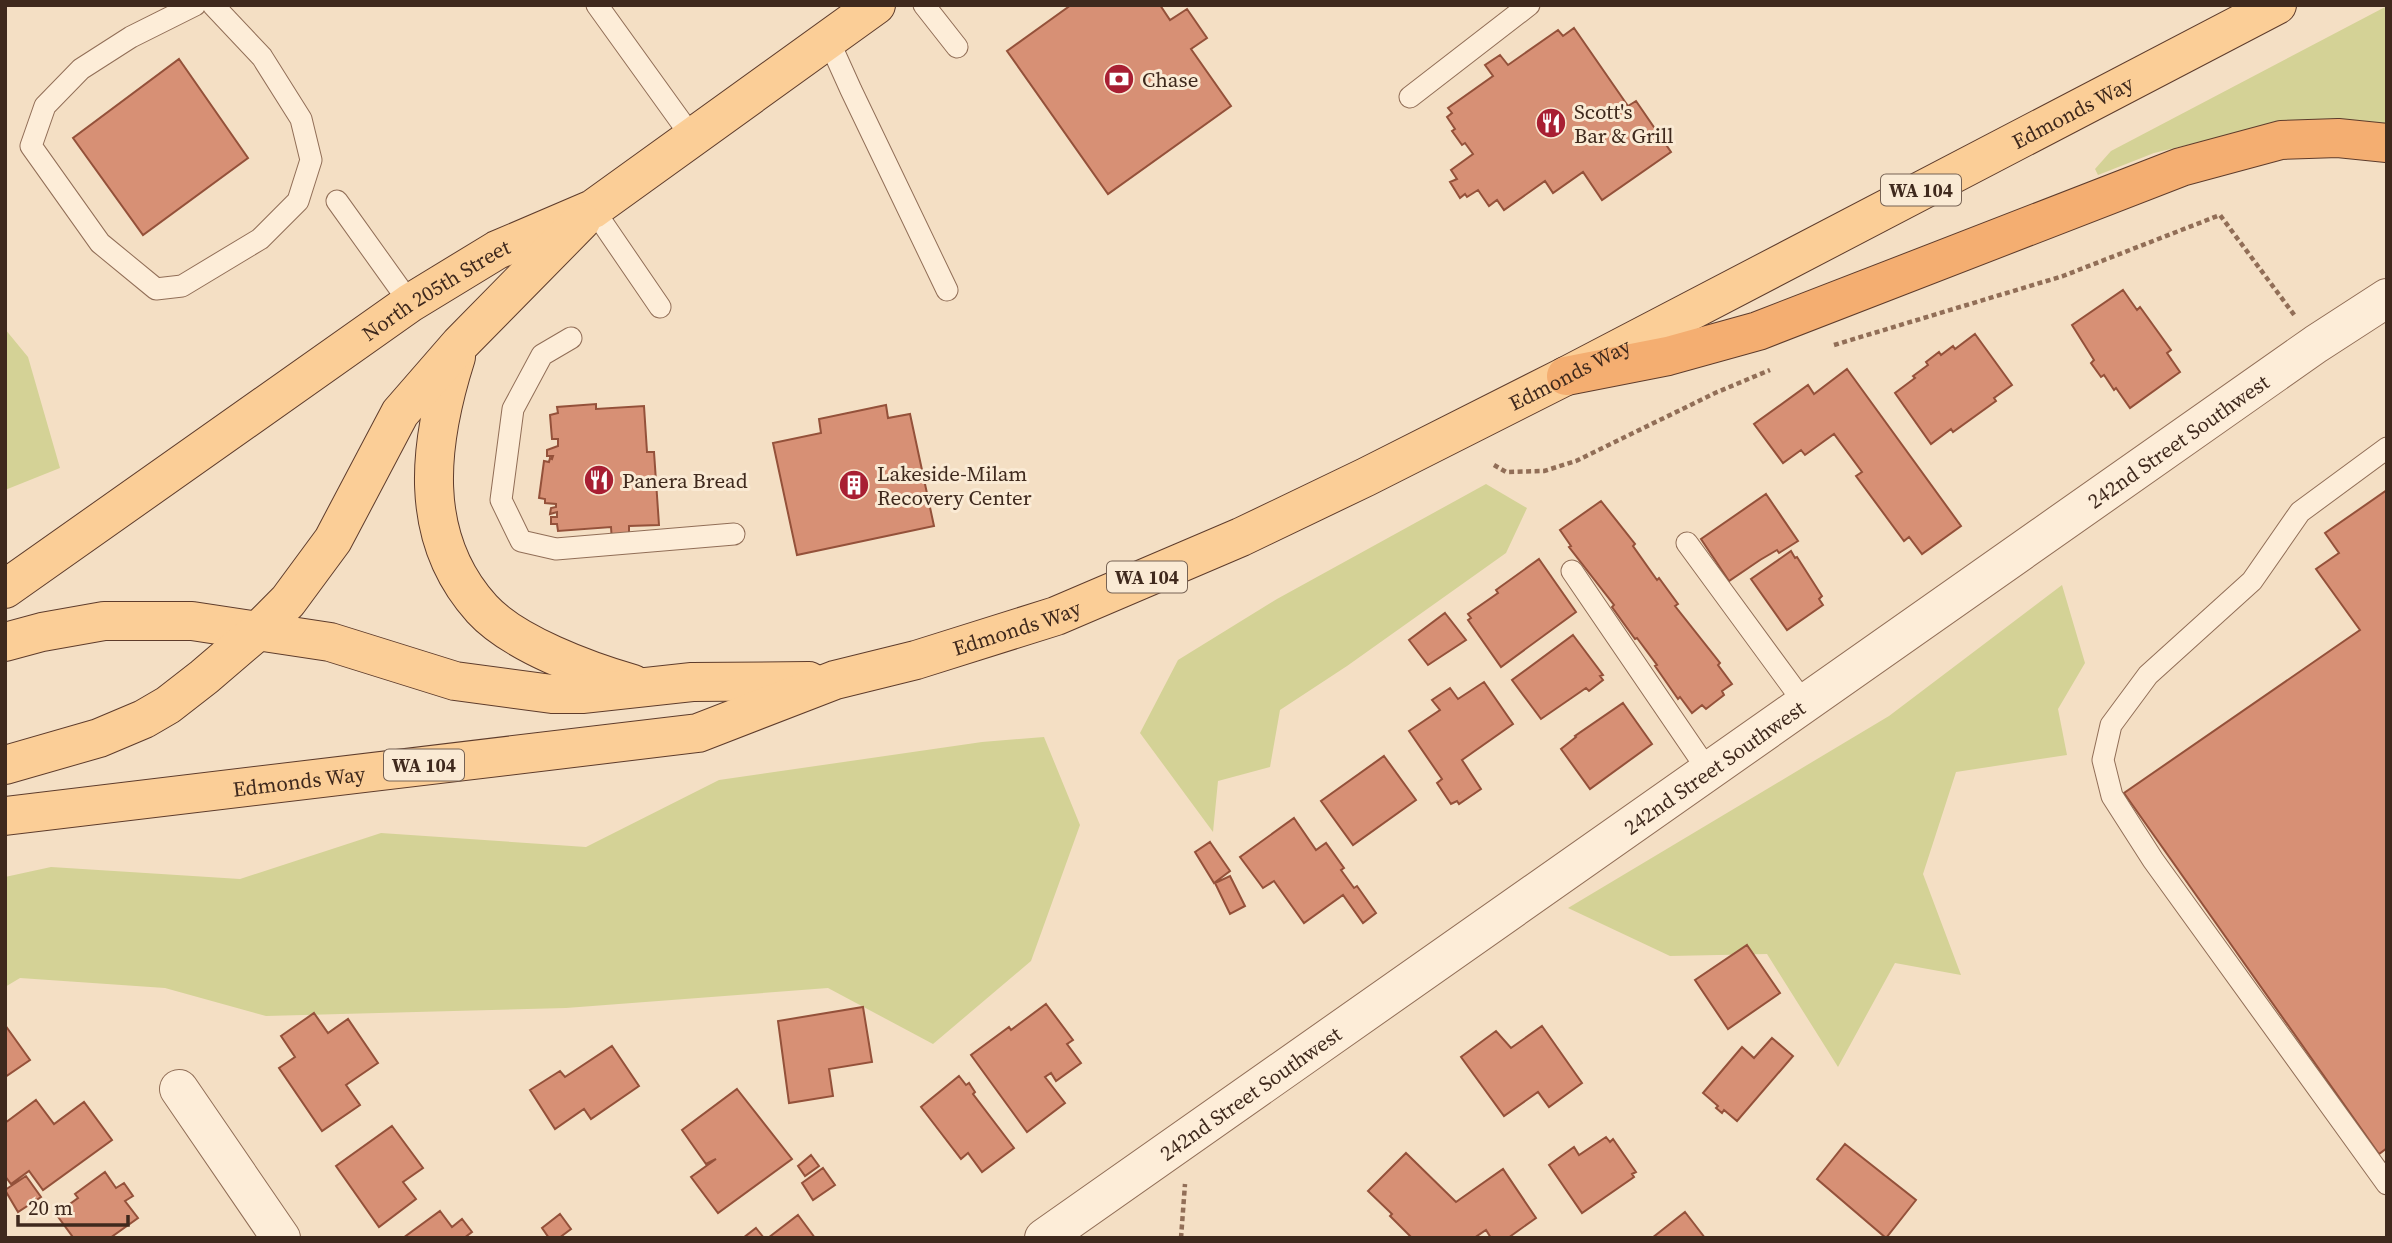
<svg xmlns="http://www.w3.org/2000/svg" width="2392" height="1243" font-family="'Source Serif 4',serif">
<rect width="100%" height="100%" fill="#f4dfc4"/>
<path fill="#d4d296" d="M2387,6v124l-171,8 -62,15 -56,22 -3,-6 16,-18z
M5,329l23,28 32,111 -55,22z
M1486,484l41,24 -21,45 -159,113 -67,44 -10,57 -52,14 -5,51 -73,-99 38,-73 99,-61z
M2062,585l23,78 -27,46 9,46 -111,17 -33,102 38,101 -66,-12 -57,104 -71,-113 -97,2 -102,-48 321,-192z
M1044,737l36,88 -49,136 -98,83 -105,-56 -262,20 -300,8 -101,-28 -145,-10 -15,9v-110l46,-10 189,12 141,-46 205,14 133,-67 263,-38z"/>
<path fill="#d79075" stroke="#94513a" stroke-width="2" d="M1071,5h89l10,15 17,-11 20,29 -16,11 40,57 -123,88 -101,-143z
M1574,28l54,78 8,-5 35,51 -69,48 -19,-28 -30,21 -8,-12 -41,29 -7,-10 -8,6 -11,-16 -11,7 -2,-3 -5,4 -10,-16 7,-3 -6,-9 22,-16 -8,-11 -3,2 -10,-14 3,-2 -8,-12 5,-4 -4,-5 45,-32 -8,-11 15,-10 8,10 50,-35 5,6z
M179,59l69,99 -105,77 -70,-97z
M2123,290l14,20 3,-3 31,43 -4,3 13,19 -50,36 -14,-20 -2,2 -10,-15 -3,2 -10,-14 3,-3 -22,-35z
M1975,334l37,51 -18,13 2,3 -43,31 -2,-3 -20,15 -36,-51 20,-15 -2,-2 15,-11 -2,-3 13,-10 2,3 12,-9 2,3z
M1847,369l114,157 -39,28 -13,-17 -5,4 -48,-65 6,-4 -28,-38 -29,21 -4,-5 -18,13 -29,-39 54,-39 6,9z
M596,404v5l48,-3 3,46h7l5,73 -30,1v15l-17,1 -1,-15 -53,4 -1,-7h-6v-7h6v-5l-7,2 1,-6 5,-1v-3l-11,-1v-4l-6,-1 5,-37 5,1 1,-4 2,1 1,-3h-6v-6l11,-4v-7h-6l-2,-24 8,-2 -1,-6z
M886,405l2,13 22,-4 24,112 -137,29 -24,-112 48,-10 -2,-14z
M2387,490v658l-8,6 -255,-361 236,-163 -44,-61 23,-16 -14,-20z
M1766,494l32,47 -19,12 -2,-3 -17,10 -31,21 -28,-42z
M1601,501l34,43 -2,2 24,34 2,-2 19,26 -3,2 45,57 -2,2 14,19 -10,7 2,4 -18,14 -4,-4 -10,8 -12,-16 -2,2 -23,-33 2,-1 -20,-27 -2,1 -23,-32 2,-2 -45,-58 2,-1 -11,-16z
M1791,551l4,7 2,-1 25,39 -3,3 4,6 -36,25 -36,-51z
M1539,559l37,53 -75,55 -33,-47 3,-2 -3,-4 30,-21 -2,-3z
M1445,613l21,27 -38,25 -19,-25z
M1573,635l30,40 -3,1 3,4 -14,11 -3,-3 -45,31 -29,-39z
M1484,682l29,42 -51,36 19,29 -22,15 -2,-3 -6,3 -14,-21 5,-4 -33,-48 31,-21 -8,-10 18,-12 8,11z
M1623,703l29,41 -62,45 -29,-40 15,-12 -1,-1z
M1384,756l32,44 -63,45 -32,-44z
M1294,818l22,32 10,-7 18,25 -3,2 13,18 3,-2 19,27 -13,10 -20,-28 -39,28 -30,-42 -11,7 -23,-31z
M1210,842l20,29 -16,12 -19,-31z
M1230,876l15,30 -15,8 -15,-31z
M1747,945l33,48 -52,36 -33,-49z
M1046,1004l27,36 -6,4 14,19 -25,18 -5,-8 -6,4 20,26 -38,29 -56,-77 38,-28 2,3z
M863,1007l9,55 -43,7 4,27 -44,7 -11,-82z
M314,1013l14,20 20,-14 30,44 -32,22 14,20 -38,26 -43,-63 16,-11 -14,-21z
M5,1025l25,35 -25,17z
M1542,1026l40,57 -33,24 -11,-15 -34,24 -43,-59 35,-26 15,17z
M1772,1038l21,18 -56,65 -13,-11 -2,3 -6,-5 2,-2 -15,-13 39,-46 12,11z
M612,1046l27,40 -48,33 -7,-10 -29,20 -25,-39 30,-19 5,6z
M959,1076l7,9 3,-2 6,9 -2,2 41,54 -32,24 -14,-19 -7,6 -40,-52z
M737,1089l55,70 -74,54 -27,-36 25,-18 -10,5 -24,-34z
M36,1100l18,24 30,-22 28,38 -69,50 -14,-19 -18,13 -6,-8v-53z
M392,1126l31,42 -20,14 13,17 -37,28 -43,-61z
M1606,1137l4,5 3,-3 23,33 -4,2 2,3 -52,36 -33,-48 25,-18 5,8z
M1845,1144l71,56 -30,38 -69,-59z
M1406,1153l50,49 47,-33 33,49 -28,20h-17l-5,-8 -12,8h-62l-22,-22 2,-2 -24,-23z
M811,1155l8,11 -14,10 -7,-10z
M823,1168l12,17 -22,15 -11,-17z
M105,1172l11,16 8,-5 9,13 -8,5 13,17 -28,20h-40l2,-2 -16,-22 22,-16 -3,-4z
M26,1176l15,21 -23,15 -13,-22z
M440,1211l12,16 10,-8 10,13 -8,6h-61z
M1685,1212l20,26h-53z
M560,1214l11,15 -12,9h-10l-7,-10z
M798,1215l17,23h-47z
M756,1228l8,10h-21z"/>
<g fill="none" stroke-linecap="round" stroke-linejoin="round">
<g stroke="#916e57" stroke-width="23">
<path id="service" d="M195,5l-64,32 -50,32 -36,37 -14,40 69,97 56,46 26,-3 78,-47 38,-38 13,-41 -10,-41 -39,-62 -49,-52
M597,5l95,132
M924,5l33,42
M828,39l23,51 96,200
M1410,97l119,-92
M337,201l73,102
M593,209l67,98
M571,338l-29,17 -29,54 -12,91 20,41 35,8 178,-15
M2387,448l-87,64 -48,69 -104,94 -37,50 -8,35 9,36 41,64 234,324
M1687,543l118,161
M1572,571l137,201"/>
</g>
<g stroke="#916e57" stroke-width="40">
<g id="minor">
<path d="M179,1089l102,149"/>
<path id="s1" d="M1044,1238l1272,-894 71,-46"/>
</g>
</g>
<g stroke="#5e3c2c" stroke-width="40">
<g id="primary">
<path d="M456,357c-27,85 -40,179 26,252 32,35 106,62 151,75"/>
<path id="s2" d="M5,589l405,-286 87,-53 96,-41 283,-204"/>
<path d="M5,642l37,-10 62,-11h88l138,21 125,39 97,13h30l110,-12 117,-1"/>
<path d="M5,765l94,-27 45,-19 24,-14 36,-28 55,-47 29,-29 45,-61 67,-127 60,-69 121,-123"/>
<path id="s3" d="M5,816l693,-83 137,-53 81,-20 140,-44 185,-79 125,-60 200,-101 711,-371"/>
</g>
</g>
<g stroke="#5e3c2c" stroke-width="40">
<path id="trunk" d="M1566,376l102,-20 90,-25 423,-164 100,-27 57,-2 49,5"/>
</g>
<path stroke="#916e57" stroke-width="4.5" stroke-dasharray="5 3.5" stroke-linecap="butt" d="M1834,345l229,-69 157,-61 75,101
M1494,465l12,7 38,-1 32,-10 139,-68 55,-23
M1181,1238l4,-54"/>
<use href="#service" stroke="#fdedd8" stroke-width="21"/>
<use href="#minor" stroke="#fdedd8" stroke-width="38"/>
<use href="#primary" stroke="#fbce97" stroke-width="38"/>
<use href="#trunk" stroke="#f4ae71" stroke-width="38"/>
</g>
<defs>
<g id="bank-disc" transform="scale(1.575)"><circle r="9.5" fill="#a81f33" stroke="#faead4"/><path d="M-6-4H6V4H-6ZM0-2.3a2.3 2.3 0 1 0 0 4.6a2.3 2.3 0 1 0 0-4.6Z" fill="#fff"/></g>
<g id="restaurant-disc" transform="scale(1.575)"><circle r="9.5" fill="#a81f33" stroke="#faead4"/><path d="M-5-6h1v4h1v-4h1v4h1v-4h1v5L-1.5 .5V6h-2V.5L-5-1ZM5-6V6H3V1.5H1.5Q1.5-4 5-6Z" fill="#fff"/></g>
<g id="building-disc" transform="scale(1.575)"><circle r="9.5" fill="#a81f33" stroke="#faead4"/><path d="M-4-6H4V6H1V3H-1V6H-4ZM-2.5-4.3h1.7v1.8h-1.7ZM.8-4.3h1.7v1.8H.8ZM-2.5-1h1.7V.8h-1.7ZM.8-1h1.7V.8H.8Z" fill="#fff"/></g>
</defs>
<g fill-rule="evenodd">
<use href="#bank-disc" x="1119" y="79"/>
<use href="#restaurant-disc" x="1551" y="123"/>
<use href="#restaurant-disc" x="599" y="480"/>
<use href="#building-disc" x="854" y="485"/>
</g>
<g text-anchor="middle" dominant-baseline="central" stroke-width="6" stroke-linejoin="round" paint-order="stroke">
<g fill="#faead4" stroke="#776354" stroke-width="2">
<rect x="1881" y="174.5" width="80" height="31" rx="5"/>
<rect x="1107" y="561.5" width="80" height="31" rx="5"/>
<rect x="384" y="749.5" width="80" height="31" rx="5"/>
</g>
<g font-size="19" font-weight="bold" fill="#3f291d">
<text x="1921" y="190">WA 104</text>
<text x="1147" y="577">WA 104</text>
<text x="424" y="765">WA 104</text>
</g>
<g font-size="21" fill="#3f291d" stroke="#faead4" text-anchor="start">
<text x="1142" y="79">Chase</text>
<text x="1574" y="111">Scott's<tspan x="1574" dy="24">Bar &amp; Grill</tspan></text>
<text x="877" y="473">Lakeside-Milam<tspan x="877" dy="24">Recovery Center</tspan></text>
<text x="622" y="480">Panera Bread</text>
</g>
<g font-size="21" fill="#3f291d" stroke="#faead4">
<text stroke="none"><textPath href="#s3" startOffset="2210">Edmonds Way</textPath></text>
<text stroke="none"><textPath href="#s2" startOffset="525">North 205th Street</textPath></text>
<text stroke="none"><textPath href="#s3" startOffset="1643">Edmonds Way</textPath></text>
<text stroke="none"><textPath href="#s1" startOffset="1386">242nd Street Southwest</textPath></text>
<text stroke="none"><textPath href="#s3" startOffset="1034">Edmonds Way</textPath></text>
<text stroke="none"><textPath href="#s1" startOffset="819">242nd Street Southwest</textPath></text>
<text stroke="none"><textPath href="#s3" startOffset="296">Edmonds Way</textPath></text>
<text stroke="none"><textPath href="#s1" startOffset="252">242nd Street Southwest</textPath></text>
</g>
</g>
<rect width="2392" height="1243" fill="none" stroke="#3f291d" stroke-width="14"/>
<path d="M18 1215v10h110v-10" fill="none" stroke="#3f291d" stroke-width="3.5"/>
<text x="28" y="1215" font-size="21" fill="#3f291d" stroke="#faead4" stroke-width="5" paint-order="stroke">20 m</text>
</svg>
